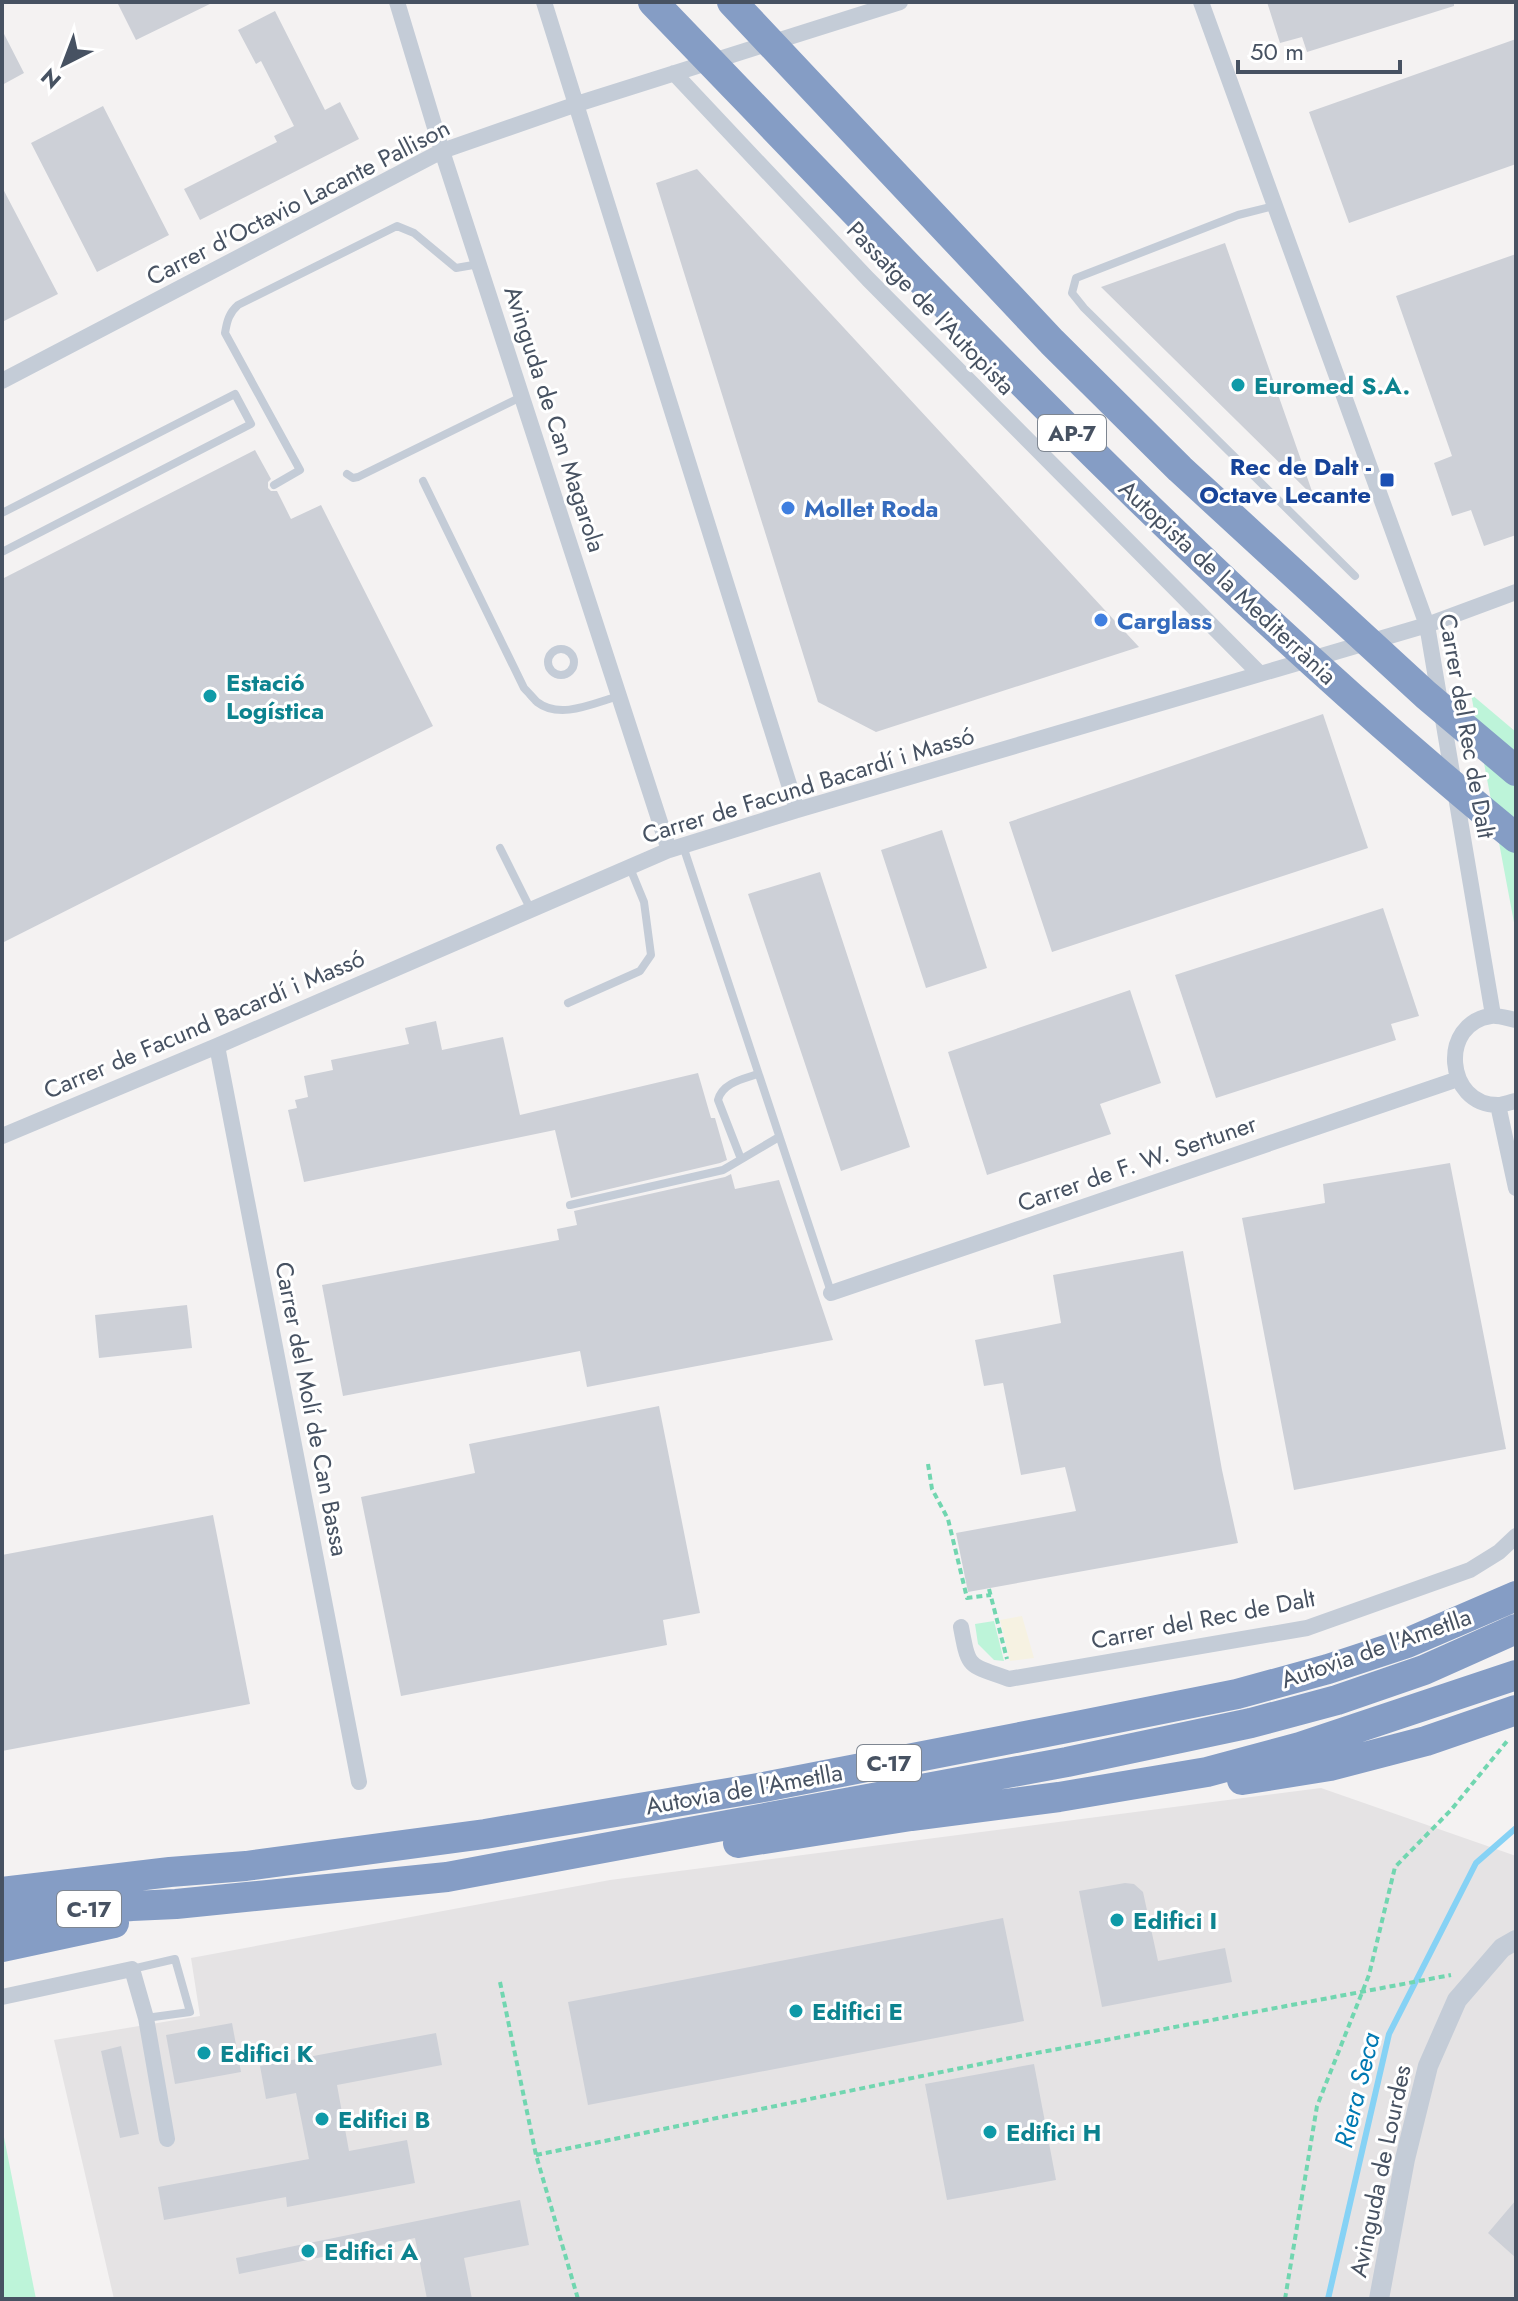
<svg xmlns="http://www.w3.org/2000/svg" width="1518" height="2301" font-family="Jost,sans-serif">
<rect width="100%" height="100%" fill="#f4f2f2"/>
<path fill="#e5e3e4" d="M1321,1788l195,68v443h-1402l-60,-259 146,-24 -9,-58 419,-78z"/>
<path fill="#bdf4d9" d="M1471,694l45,38v201z
M994,1621l10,40 -10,-1 -16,-16 -3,-20z
M2,2127l34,172h-34z"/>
<path fill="#f6f2e2" d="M1022,1616l12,42 -24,3 -10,-41z"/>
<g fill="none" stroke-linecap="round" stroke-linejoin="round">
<path stroke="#86d2f5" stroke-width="6" d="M1328,2299l61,-265 87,-171 40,-35"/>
</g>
<path fill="#cdd0d7" d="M117,2h97l-78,38z
M1267,2h187v4l-147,46 -5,-15 -22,6z
M275,11l50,99 15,-8 19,37 -159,81 -16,-31 93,-47 -3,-6 20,-10 -33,-65 -5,3 -18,-34z
M2,30l22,43 -22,12z
M1516,39v125l-167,59 -40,-111z
M103,106l66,129 -72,37 -66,-129z
M697,169l442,478 -263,85 -58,-30 -162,-519z
M2,187l56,107 -56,28z
M1225,243l89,254 -213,-210z
M1516,254v281l-32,11 -13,-36 -19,6 -18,-53 18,-7 -56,-160z
M255,450l16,29 -3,3v6l3,3h6l14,28 30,-14 112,221 -431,217v-364z
M1323,714l45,134 -316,104 -43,-130z
M942,830l45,138 -61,20 -45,-138z
M820,872l90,275 -69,24 -93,-277z
M1383,908l36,108 -28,8 5,16 -180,58 -41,-123z
M1130,990l31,93 -61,21 11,30 -124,41 -39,-123z
M436,1021l6,29 61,-13 17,78 178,-42 13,45h4l12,42 -7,3 -149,35 -16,-68 -251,52 -16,-72 9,-2 -2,-8 13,-3 -4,-21 29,-6 -2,-10 78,-16 -4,-16z
M1450,1163l56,286 -212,41 -52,-272 83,-15 -2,-19z
M731,1174l4,15 44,-9 54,160 -246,47 -7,-36 -237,45 -21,-111 237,-45 -2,-11 20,-4 -3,-14 151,-34z
M1183,1251l39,219 16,73 -270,49 -12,-59 120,-22 -11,-44 -44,8 -18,-92 -19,3 -9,-46 86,-17 -8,-48z
M187,1305l5,43 -93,10 -4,-43z
M659,1406l41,207 -37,7 4,25 -266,51 -40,-199 114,-24 -6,-29z
M213,1515l37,189 -248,47v-196z
M1125,1883l9,1 9,8 15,69 67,-13 7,34 -130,25 -23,-116z
M1003,1918l21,103 -436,84 -20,-103z
M232,2023l9,49 -66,12 -9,-49z
M436,2033l6,32 -105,20 12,66 58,-11 8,43 -128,24 -1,-10 -122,23 -6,-33 151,-28 -13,-66 -30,6 -6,-33z
M121,2046l18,88 -19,4 -19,-87z
M1034,2064l22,116 -109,20 -22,-116z
M520,2200l9,45 -65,13 8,41h-45l-12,-61 -176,36 -3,-16z
M1516,2200v58l-28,-25z"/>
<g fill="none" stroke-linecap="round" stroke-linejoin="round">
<path stroke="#71d6b0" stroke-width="4" stroke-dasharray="6 4" stroke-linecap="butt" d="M928,1464l4,25 16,30 19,79 24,-3
M989,1589l18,70
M500,1982l36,173 42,144
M536,2155l474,-97 441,-83
M1285,2299l32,-193 52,-131 26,-108 56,-57 57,-70"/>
<path stroke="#c4ccd7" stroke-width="8" d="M1274,206l-36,9 -162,63 -4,15 12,15 271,268
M347,474l6,4 5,-1 163,-80
M423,481l101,207c4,4 9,10 13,14 23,18 57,1 82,-6
M274,485l26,-15 -75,-137c2,-12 4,-20 13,-28l159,-79 17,7 42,35 23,-4
M2,513l233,-119 16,30 -249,128
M548 662a13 13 0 1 1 26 0a13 13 0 1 1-26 0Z
M683,846l148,446
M500,848l31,62
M568,1003l72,-32 11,-16 -7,-53 -14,-34
M741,1159l-23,-59c4,-17 25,-21 40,-26
M570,1205l153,-35 56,-33
M132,1969l43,-10 15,53 -44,6"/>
<path stroke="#c4ccd7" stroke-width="16" d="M397,2l45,149 227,699
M544,2l253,808
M1201,2l226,623 66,390
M674,73l194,206 392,395
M2,381l440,-230 135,-47 323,-102
M1516,1020c-7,-1 -17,-5 -25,-4 -52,7 -46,89 7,89 5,0 12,-3 18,-4
M217,1046l142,736
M1498,1105l18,83
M2,1136l215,-90 452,-196 128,-40 630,-185 89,-33
M831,1293l627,-214
M961,1627c8,43 7,37 48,52l298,-51 163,-58 29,-18 17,-16
M2,1997l130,-28 14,49 21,121"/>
<path stroke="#c4ccd7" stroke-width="20" d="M1379,2299l26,-140 23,-93 29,-66 45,-52 14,-8"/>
<path stroke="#859dc5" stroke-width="30" d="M653,2c278,288 552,582 863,836
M732,2l320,340 128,127 246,226 90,76
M1242,1780l88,-14 96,-25 90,-31
M738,1843l173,-27 148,-19 148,-25 93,-25 216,-72
M2,1892l168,-20 76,-6 239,-32 279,-47 318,-62 155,-31 91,-25 79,-26 109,-47
M2,1917l130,-11 44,-2 271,-27 620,-115 184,-39 86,-23 87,-30 92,-41
M2,1947l112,-24"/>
</g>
<g fill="#0f9aa8" stroke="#fff" stroke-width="3">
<circle cx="1238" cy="385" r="8"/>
<circle cx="210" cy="696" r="8"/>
<circle cx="1117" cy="1920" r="8"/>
<circle cx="796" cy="2011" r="8"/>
<circle cx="204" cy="2053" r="8"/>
<circle cx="322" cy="2119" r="8"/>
<circle cx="990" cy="2132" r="8"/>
<circle cx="308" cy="2251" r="8"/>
</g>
<rect fill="#1a4fb4" stroke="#fff" stroke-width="3" x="1379" y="472" width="16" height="16" rx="4"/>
<g fill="#3f7fe0" stroke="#fff" stroke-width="3">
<circle cx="788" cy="508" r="8"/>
<circle cx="1101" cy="620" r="8"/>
</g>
<g text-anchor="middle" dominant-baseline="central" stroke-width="6" stroke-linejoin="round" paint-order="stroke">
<g fill="#fff" stroke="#7e8691" stroke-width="2">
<rect x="1038" y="415" width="68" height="36" rx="6"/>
<rect x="857" y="1745" width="64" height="36" rx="6"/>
<rect x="57" y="1891" width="64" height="36" rx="6"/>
</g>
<g font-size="22" font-weight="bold" fill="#475262">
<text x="1072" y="433">AP-7</text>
<text x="889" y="1763">C-17</text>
<text x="89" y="1909">C-17</text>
</g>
<g font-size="24" fill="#475262" stroke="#fff">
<text transform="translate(298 202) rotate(-27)">Carrer d'Octavio Lacante Pallison</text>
<text transform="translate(931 308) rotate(46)">Passatge de l'Autopista</text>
<text transform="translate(555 419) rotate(72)">Avinguda de Can Magarola</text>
<text transform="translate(1228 582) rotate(43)">Autopista de la Mediterrània</text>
<text transform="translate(1467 726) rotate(80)">Carrer del Rec de Dalt</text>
<text transform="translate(808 785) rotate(-17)">Carrer de Facund Bacardí i Massó</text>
<text transform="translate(204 1024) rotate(-23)">Carrer de Facund Bacardí i Massó</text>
<text transform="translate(1137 1163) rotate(-19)">Carrer de F. W. Sertuner</text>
<text transform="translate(312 1409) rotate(79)">Carrer del Molí de Can Bassa</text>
<text transform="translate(1203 1619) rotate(-11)">Carrer del Rec de Dalt</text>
<text transform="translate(1376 1648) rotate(-19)">Autovia de l'Ametlla</text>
<text transform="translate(744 1789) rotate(-10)">Autovia de l'Ametlla</text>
<text transform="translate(1380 2171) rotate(-78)">Avinguda de Lourdes</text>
</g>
<g font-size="24" font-weight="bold" fill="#0d838f" stroke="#fff" text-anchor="start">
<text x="1254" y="385">Euromed S.A.</text>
<text x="226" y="682">Estació<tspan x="226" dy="28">Logística</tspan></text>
<text x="1133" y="1920">Edifici I</text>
<text x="812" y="2011">Edifici E</text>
<text x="220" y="2053">Edifici K</text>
<text x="338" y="2119">Edifici B</text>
<text x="1006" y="2132">Edifici H</text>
<text x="324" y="2251">Edifici A</text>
</g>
<g font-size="24" font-weight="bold" fill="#164399" stroke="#fff" text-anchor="end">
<text x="1371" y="466">Rec de Dalt -<tspan x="1371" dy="28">Octave Lecante</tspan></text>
</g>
<g font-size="24" font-weight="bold" fill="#366cbe" stroke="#fff" text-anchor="start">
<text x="804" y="508">Mollet Roda</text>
<text x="1117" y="620">Carglass</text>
</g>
<g font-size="26" font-style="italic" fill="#017ab3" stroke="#fff">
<text transform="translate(1357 2090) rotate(-76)">Riera Seca</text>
</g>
</g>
<rect width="1518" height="2301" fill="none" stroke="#475262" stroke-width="8"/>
<g transform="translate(64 64) rotate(222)" stroke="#ffffff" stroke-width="6" paint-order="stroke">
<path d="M0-6L14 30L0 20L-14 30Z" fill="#475262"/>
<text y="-12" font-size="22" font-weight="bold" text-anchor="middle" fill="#475262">N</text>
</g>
<path d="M1238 60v12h162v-12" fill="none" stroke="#475262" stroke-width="4"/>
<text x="1250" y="60" font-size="24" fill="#475262" stroke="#ffffff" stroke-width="6" paint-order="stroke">50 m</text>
</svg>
